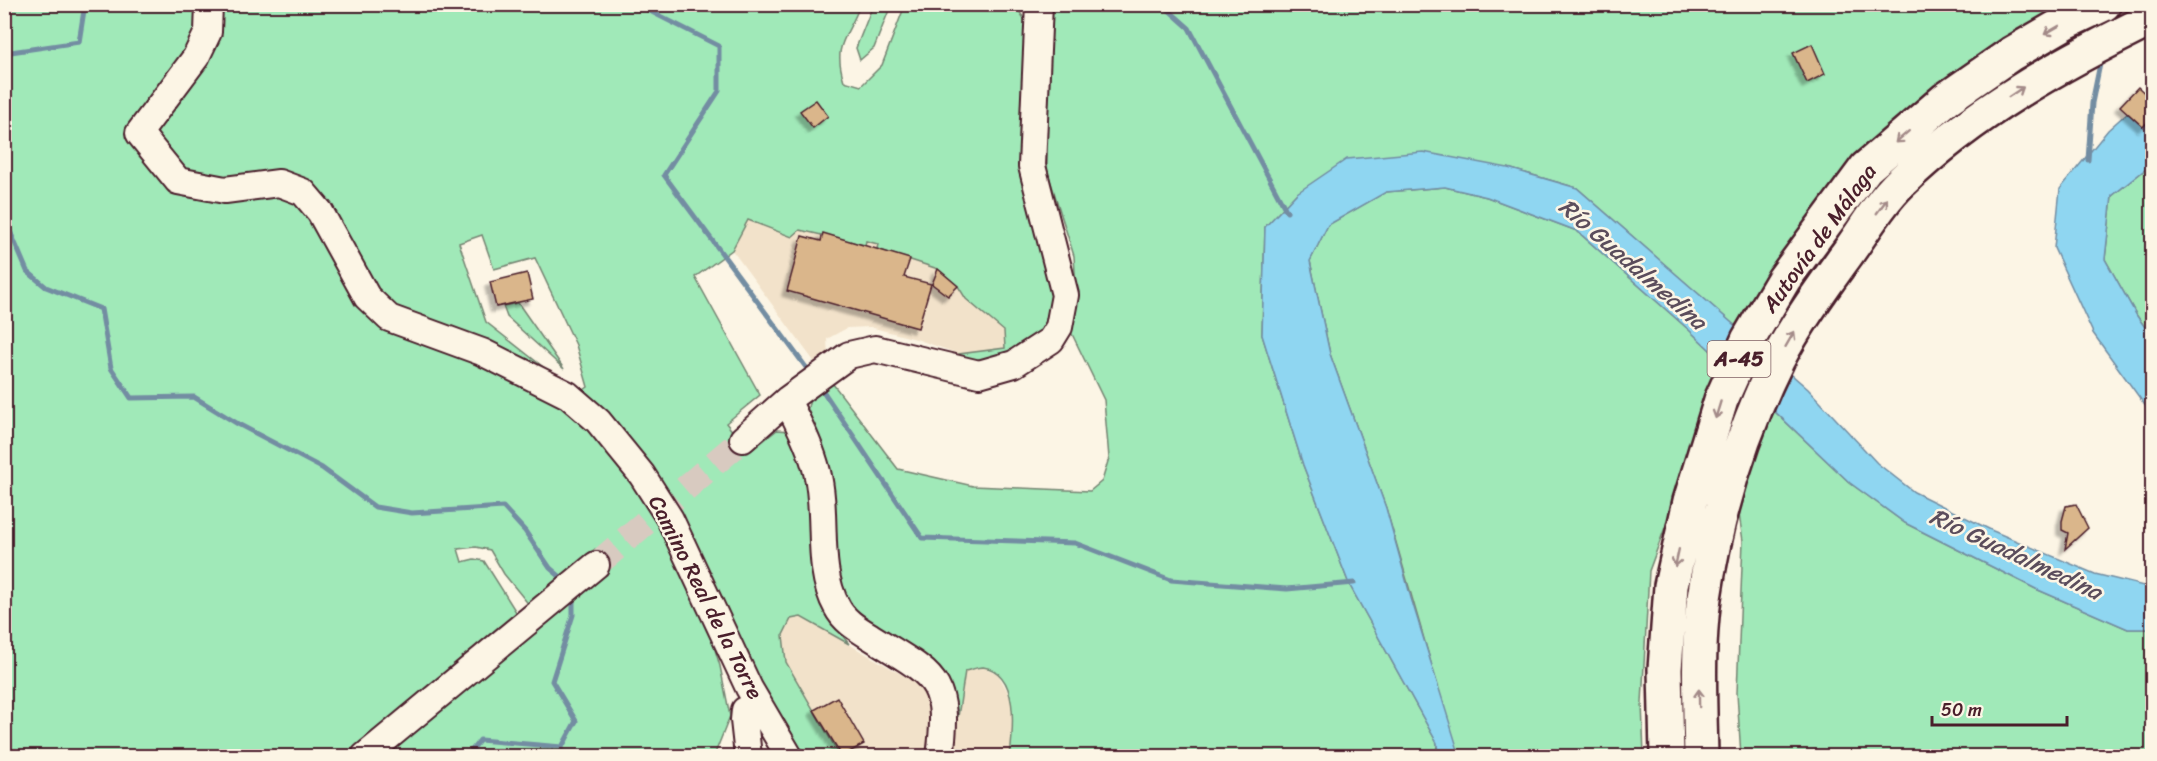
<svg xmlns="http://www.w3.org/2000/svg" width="2157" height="761" font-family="Sriracha,sans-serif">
<defs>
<filter id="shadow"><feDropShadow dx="-5" dy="5" stdDeviation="1.5" flood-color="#0004"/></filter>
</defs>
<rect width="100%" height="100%" fill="#fcf5e5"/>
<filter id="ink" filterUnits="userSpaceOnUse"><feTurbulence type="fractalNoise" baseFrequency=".0167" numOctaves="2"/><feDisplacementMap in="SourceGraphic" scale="12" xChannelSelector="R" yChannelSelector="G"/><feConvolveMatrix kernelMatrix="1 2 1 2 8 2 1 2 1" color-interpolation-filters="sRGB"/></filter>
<g filter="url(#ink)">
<path fill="#f2e2ca" d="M748,220l44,17 8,-7 64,15 2,-4 12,3 -1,5 61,20 20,17 8,13 39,32v17l-46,6 -43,-15 -46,-12 -23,1 -20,11 1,17 -12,8 -84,-114z
M801,617l121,69 10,14 -2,56h-90l-54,-94 -3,-27 8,-16z
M983,667l15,7 12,22 5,26 -5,34h-57l12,-85z"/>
<path fill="#a0e9b8" stroke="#758472" stroke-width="1.5" d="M4,5h199l-10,44 -51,60 35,79 30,12 30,-1 34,-7 24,6 19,16 59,104 135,55 83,50 58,74 49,97 22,72 10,50 -16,40h-331l223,-187 -11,-20 -65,57 -26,-32 -14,-24 -14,-3 -18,2 4,13 12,-3 10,2 34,54 -166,141h-347z
M220,5h640c-12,33 -28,38 -16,76l17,5 21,-21 23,-60h110l10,15 -5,148 26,82 7,50 -6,27 -15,17 -50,18h-23v-8l46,-6 -1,-17 -38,-32 -8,-13 -20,-17 -61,-20 1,-5 -12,-3 -1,4 -65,-15 -8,7 -44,-17 -16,30 -37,27 65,118 -34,28 23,29 28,-22 14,1 10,19 27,167 21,27 -48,-27 -10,2 -8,16 3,27 54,94h-39l-77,-143 -146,-219 10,-7 -12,-42 -41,-87 -41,11 -12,-34 -23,8 27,79 70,55 -164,-69 -21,-26 -56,-93c-35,-3 -94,-2 -125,-15 -16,-7 -27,-29 -35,-43z
M873,5h18l-17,43 -14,12 -4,-12z
M1052,5h1019l-263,217 -43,54 -30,50 -158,-138 -69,-20 -211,25 -32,34 -3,108 41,130 46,119 88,159 -1,13h-426c3,-25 10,-84 -27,-89 -5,0 -13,3 -18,4l-7,46 -7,-28 -12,-18 -71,-45 -31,-36 -30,-178 3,-13 20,-19 68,89 75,17 117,5 12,-10 7,-23 -5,-58 -33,-68 6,-27 -3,-49 -27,-86 -1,-73z
M2152,164v173l-15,-21 -32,-57 7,-63z
M1445,187l42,10 90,34 111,98 162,154 55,40 131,66 92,40h24v127h-411l-4,-63 6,-152 -4,-27 -63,-16 -27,73 -7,132 2,53h-186l-72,-248 -56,-154 -20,-93 18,-36 57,-33z
M518,303l46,66 -57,-52 -4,-11z"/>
<path fill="#8fd6f1" stroke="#738da2" stroke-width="1.5" d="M2127,113l16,14 9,-10v47l-40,32 -7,63 32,57 15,21v78l-59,-82 -39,-85 6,-59 48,-59z
M1423,152l85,16 69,20 231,201 69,74 37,29 79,39 102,43 57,14v41h-24l-92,-40 -131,-66 -55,-40 -162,-154 -111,-98 -90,-34 -42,-10 -59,5 -58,33 -18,36 20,93 56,154 25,90 47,152v6h-20l-1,-13 -88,-159 -46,-119 -41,-130 3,-108 32,-34 50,-34z"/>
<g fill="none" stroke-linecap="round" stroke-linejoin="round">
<path stroke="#738da2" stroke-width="5" d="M636,4l83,42v45l-55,84 144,195
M1162,4l27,24 98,184
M4,53l75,-11 6,-38
M2088,160l4,-57 9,-44
M4,217l23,54 19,16 55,22 10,59 20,30 63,-1 44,27 84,44 53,39 37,6 91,-6 22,24 25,37 13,11
M823,391l99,147 153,5 96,37 116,9 67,-6
M467,756l13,-16 82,7 14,-26 -24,-40 21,-66v-16"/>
</g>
<path fill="#dab68b" stroke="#4a1f2b" stroke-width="1.5" filter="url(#shadow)" d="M1812,44l13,30 -18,9 -14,-30z
M2138,87l14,13v17l-9,10 -23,-21z
M816,100l12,16 -15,12 -13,-17z
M823,233l87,26 -6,18 27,7 -13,44 -131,-37 15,-55 19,5z
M938,269l20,17 -10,10 -16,-12z
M527,273l6,26 -37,8 -6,-25z
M2076,504l12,24 -23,21 3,-16 -6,-3v-9l4,-15z
M837,697l27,47 -22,12 -28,-46z"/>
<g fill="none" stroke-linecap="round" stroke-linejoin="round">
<path stroke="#d8cac0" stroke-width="26" stroke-dasharray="26 13" stroke-linecap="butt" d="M596,565l147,-126"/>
<g stroke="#4a1f2b" stroke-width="30">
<path id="minor" d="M209,4l-1,28 -12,25 -57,76 39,48 47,9 54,-7 24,9 17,20 47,85 22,21 93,34 86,43 30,26 44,54 28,44 79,169 40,68
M787,400c11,23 24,47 30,72 11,43 -2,95 20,135 7,14 21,22 34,30 62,39 80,40 69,119
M743,439l44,-39 62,-45 26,-6 104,25 35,-10 37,-24 8,-13 6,-32 -33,-129 7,-162
M745,710l-1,10 4,36
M365,756l231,-191"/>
</g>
<g stroke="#4a1f2b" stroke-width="38">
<path id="highway" d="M1667,756l-2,-87 6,-83 19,-85 31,-101 27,-60 36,-61 82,-111 80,-69 65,-45 57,-33 36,-17
M1701,756c-1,-52 -4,-106 3,-158 12,-82 37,-164 74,-239 19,-36 43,-69 66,-101 18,-24 34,-54 56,-75 73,-71 162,-120 252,-164"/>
</g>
<use href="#minor" stroke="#fcf5e5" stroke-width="26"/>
<use href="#highway" stroke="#fcf5e5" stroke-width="33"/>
</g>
<defs><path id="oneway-shaft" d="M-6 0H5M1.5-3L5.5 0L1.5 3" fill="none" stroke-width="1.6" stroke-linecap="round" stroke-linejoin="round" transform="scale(1.5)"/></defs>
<g stroke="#a38a88">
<use href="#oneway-shaft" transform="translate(2052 30) rotate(150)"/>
<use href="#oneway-shaft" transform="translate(2016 92) rotate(-34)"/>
<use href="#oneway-shaft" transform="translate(1902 137) rotate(139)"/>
<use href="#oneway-shaft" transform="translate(1882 206) rotate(-54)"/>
<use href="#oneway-shaft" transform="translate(1790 339) rotate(-60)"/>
<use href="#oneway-shaft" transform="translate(1718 410) rotate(107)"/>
<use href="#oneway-shaft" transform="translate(1677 558) rotate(102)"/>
<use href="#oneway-shaft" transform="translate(1699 698) rotate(-91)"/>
</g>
</g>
<g text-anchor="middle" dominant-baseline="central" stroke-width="5" stroke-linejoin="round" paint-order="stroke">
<rect fill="#fcf5e5" stroke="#7f5f63" stroke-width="1.5" x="1707.5" y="341" width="63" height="36" rx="4.5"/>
<g font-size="21" font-weight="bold" fill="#4a1f2b">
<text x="1739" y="359">A-45</text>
</g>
<g font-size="22" fill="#4a1f2b" stroke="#fcf5e5">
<text transform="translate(1819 238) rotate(-54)">Autovía de Málaga</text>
<text transform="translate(706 597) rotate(63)">Camino Real de la Torre</text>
</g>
<g font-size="24" font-style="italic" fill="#5b4d5c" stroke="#fcf5e5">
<text transform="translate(1633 264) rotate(41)">Río Guadalmedina</text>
<text transform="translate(2016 554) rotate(25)">Río Guadalmedina</text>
</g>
</g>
<rect width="2157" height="761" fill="none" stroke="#fcf5e5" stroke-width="24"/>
<rect x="12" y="12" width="2133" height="737" fill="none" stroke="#4a1f2b" stroke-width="2" filter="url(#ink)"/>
<path d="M1932 716v9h135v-9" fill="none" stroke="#4a1f2b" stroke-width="3"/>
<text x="1941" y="716" font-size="18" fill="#4a1f2b" stroke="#fcf5e5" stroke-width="4.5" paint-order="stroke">50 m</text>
</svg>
